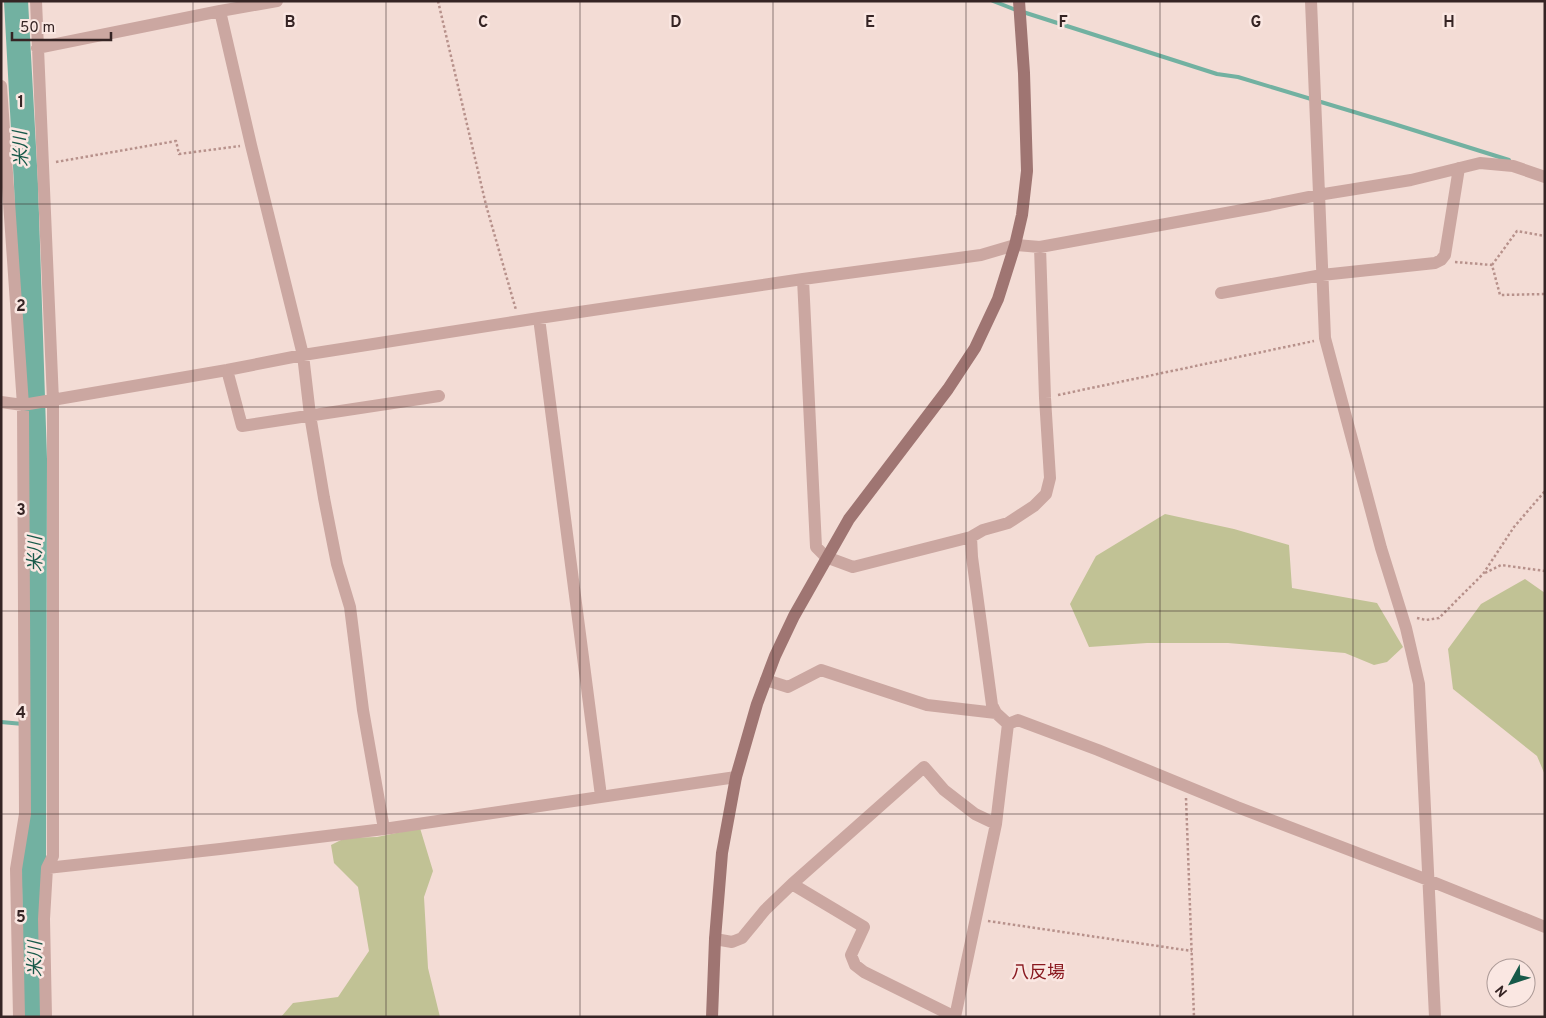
<svg xmlns="http://www.w3.org/2000/svg" width="1546" height="1018" font-family="Overpass,'Noto Sans JP',sans-serif">
<rect width="100%" height="100%" fill="#f3dcd5"/>
<path fill="#c1c295" d="M1165,514l69,15 55,16 3,43 85,15 26,44 -16,15 -13,3 -29,-12 -117,-10h-81l-58,4 -19,-43 26,-48z
M1525,579l20,14v182l-8,-19 -84,-67 -5,-40 33,-45z
M420,828l13,43 -9,26 4,71 12,49h-159l12,-14 45,-6 31,-46 -11,-64 -24,-24 -3,-18 14,-7 32,-1z"/>
<g fill="none" stroke-linecap="round" stroke-linejoin="round">
<path stroke="#72b1a1" stroke-width="4" d="M993,1l23,9
M1023,12l194,62 21,3 156,47 115,36
M1,722l33,3"/>
<path stroke="#72b1a1" stroke-width="24" d="M16,1l10,183 9,275 -1,426 2,132"/>
<path stroke="#b7918b" stroke-width="2.5" stroke-dasharray="2.5 2.5" stroke-linecap="butt" d="M438,1l48,204 30,105
M56,162l120,-21 3,13 61,-8
M1455,262l37,3 8,30 45,-1
M1492,265l25,-34 28,5
M1058,395l256,-54
M1485,573l16,-8 44,6
M1417,618l9,2 13,-2 44,-44 31,-47 31,-36
M1186,798l8,219
M988,921l204,30"/>
<path stroke="#cba7a1" stroke-width="12" d="M36,1l17,400v455l-6,12 -3,51 2,98
M277,1l-57,10 31,134 52,210 7,60 14,83 13,66 13,43 13,103 21,119 352,-52
M1311,1l14,337 56,210 25,80 13,56 16,333
M37,48l183,-37
M1,86l22,319 2,409 -9,55 3,148
M803,279l13,268 10,10 27,10 118,-30
M1221,293l101,-18 113,-12 6,-3 4,-5 14,-87
M539,318l62,478
M227,370l15,56 197,-30
M1,402l22,3 204,-35 76,-15 236,-37 264,-39 178,-24 34,-10 25,2 230,-42 48,-10 93,-15 69,-17 33,3 32,11
M766,680l22,7 33,-17 106,35 69,8
M1008,724l10,-4 80,30 139,57 191,73 117,47
M1008,724l-12,-11 -4,-8 -20,-148 -1,-20 12,-7 25,-7 26,-17 12,-12 4,-16 -5,-80 -5,-151
M47,868l173,-19 164,-20
M792,884l72,43 -13,28 4,10 9,7 91,45
M715,939l17,3 10,-4 23,-28 27,-26 132,-117 20,23 31,24 21,10
M955,1017l41,-193 12,-100"/>
<path stroke="#9f7572" stroke-width="12" d="M712,1017l3,-78 7,-86 14,-76 21,-73 18,-48 19,-40 55,-97 99,-130 27,-41 23,-49 17,-54 7,-30 5,-44 -3,-98 -5,-72"/>
</g>
<path fill="none" stroke="#352424" stroke-width="1" stroke-opacity="0.55" d="M193,1v1016M386,1v1016M580,1v1016M773,1v1016M966,1v1016M1160,1v1016M1353,1v1016M1,204h1544M1,407h1544M1,611h1544M1,814h1544"/>
<g text-anchor="middle" dominant-baseline="central" stroke-width="5" stroke-linejoin="round" paint-order="stroke">
<g font-size="18" font-style="italic" fill="#175949" stroke="#fae7e2">
<text transform="translate(22 149) rotate(-92)">米川</text>
<text transform="translate(36 554) rotate(-90)">米川</text>
<text transform="translate(36 959) rotate(-90)">米川</text>
</g>
<g font-size="18" fill="#89181f" stroke="#fae7e2">
<text x="1038" y="973">八反場</text>
</g>
</g>
<g font-size="16" text-anchor="middle" font-weight="bold" fill="#352424" stroke="#fae7e2" stroke-width="5" stroke-linejoin="round" paint-order="stroke">
<text x="290" y="27">B</text>
<text x="483" y="27">C</text>
<text x="676" y="27">D</text>
<text x="870" y="27">E</text>
<text x="1063" y="27">F</text>
<text x="1256" y="27">G</text>
<text x="1449" y="27">H</text>
<text x="21" y="107">1</text>
<text x="21" y="311">2</text>
<text x="21" y="515">3</text>
<text x="21" y="718">4</text>
<text x="21" y="922">5</text>
</g>
<rect width="1546" height="1018" fill="none" stroke="#352424" stroke-width="5"/>
<g transform="translate(1511 983) rotate(230)"><circle r="24" fill="#fae7e2" stroke="#ab9996"/>
<path d="M0-4L9 19L0 12L-9 19Z" fill="#175949"/>
<text y="-8" font-size="14" font-weight="bold" text-anchor="middle" fill="#352424">N</text>
</g>
<path d="M12 32v8h99v-8" fill="none" stroke="#352424" stroke-width="2.5"/>
<text x="20" y="32" font-size="15" fill="#352424" stroke="#fae7e2" stroke-width="4" paint-order="stroke">50 m</text>
</svg>
